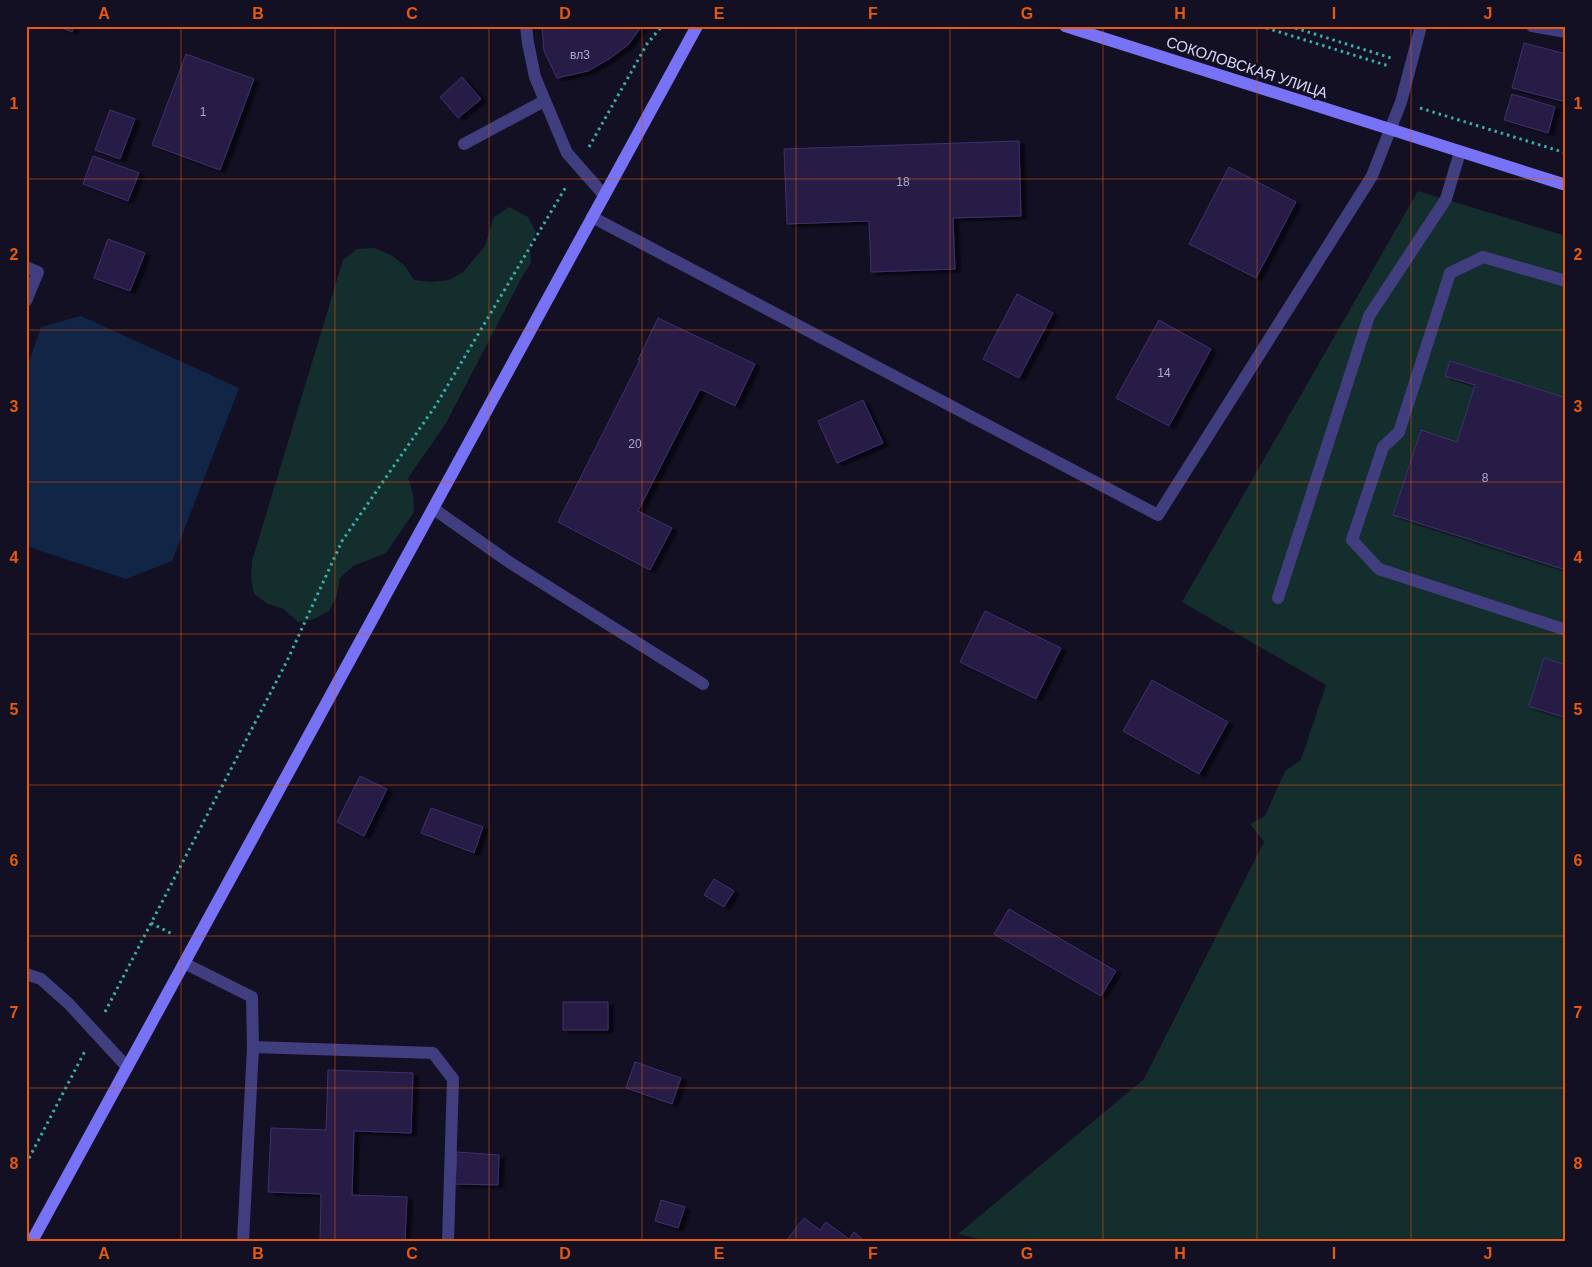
<svg xmlns="http://www.w3.org/2000/svg" width="1592" height="1267" font-family="Arial,sans-serif">
<defs>
<filter id="shadow"><feDropShadow dx="5.5" dy="3" stdDeviation="1" flood-color="#0009"/></filter>
</defs>
<rect width="100%" height="100%" fill="#141024"/>
<path fill="#142e2d" d="M1418,191l148,45v1005h-579l-29,-7 186,-155 120,-237 -14,-18 15,-8 20,-45 16,-11 25,-75 -144,-83z
M509,207l19,10 8,15 -6,15 1,16 -8,12 -77,148 -38,55 5,16 1,18 -28,41 -33,13 -13,12 -3,17 -8,16 -15,8 -16,3 -14,-13 -16,-5 -14,-10 -3,-16 1,-17 91,-301 14,-11 17,-1 17,7 14,11 9,14 16,2 19,-2 14,-8 22,-26 9,-29z"/>
<path fill="#112547" d="M81,316l158,72 -67,173 -46,18 -100,-33v-176l15,-43z"/>
<path fill="#261d44" stroke="#3e316e" filter="url(#shadow)" d="M56,26h18l-2,6z
M542,26h100l-14,19 -19,14 -21,12 -31,7 -13,-27z
M1524,43l42,11v48l-54,-14z
M186,54l68,25 -34,91 -68,-25z
M462,77l19,22 -23,19 -18,-21z
M1512,94l43,13 -7,26 -44,-13z
M110,110l25,9 -15,40 -25,-9z
M1019,141l2,75 -68,2 2,51 -84,3 -2,-51 -82,3 -3,-75z
M93,156l46,17 -11,28 -45,-17z
M1229,167l67,35 -40,76 -67,-34z
M108,239l37,14 -15,38 -36,-13z
M1017,294l36,19 -34,65 -36,-19z
M658,318l97,46 -20,42 -35,-17 -62,122 34,17 -22,42 -92,-48 82,-162h-2z
M1159,320l52,29 -42,77 -53,-28z
M1450,361l116,37v172l-173,-55 28,-85 36,12 18,-57 -30,-9z
M863,400l20,43 -46,20 -19,-42z
M985,611l76,37 -25,51 -76,-37z
M1544,658l22,7v53l-37,-12z
M1152,680l76,42 -29,52 -76,-43z
M360,776l27,13 -23,47 -27,-14z
M431,808l52,19 -9,26 -53,-20z
M714,879l20,12 -10,16 -20,-12z
M1009,909l107,62 -15,25 -107,-62z
M563,1002h45v28h-45z
M635,1062l46,16 -9,26 -46,-16z
M328,1070l85,3 -2,60 -57,-2 -2,64 55,2 -2,44h-85l1,-47 -53,-2 3,-64 55,2z
M457,1152l42,3 -1,30 -43,-1z
M661,1200l24,7 -7,21 -23,-7z
M804,1218l16,12 6,-8 23,17 5,-7 11,9h-79z"/>
<g fill="none" stroke-linecap="round" stroke-linejoin="round">
<path stroke="#37afa9" stroke-width="3" stroke-dasharray="2.5 4" stroke-linecap="butt" d="M1260,26l129,40
M1289,26l102,32
M1420,108l146,45
M589,147l58,-103 15,-18
M151,923l23,12
M105,1012l182,-351 55,-120 94,-136 131,-220
M26,1164l59,-113"/>
<path stroke="#413e80" stroke-width="12" d="M526,26l2,17 7,34 32,76 37,42
M1532,26l34,6
M464,144l80,-43
M592,217l566,298 214,-339
M26,267l12,5 -12,29
M1566,281l-83,-24 -33,16 -51,159 -16,15 -31,93 27,29 187,61
M434,509l75,53 194,122
M1278,598l91,-282 77,-117 14,-47
M184,963l68,34 1,50 -10,194
M26,974l15,5 28,25 58,63
M253,1047l180,6 20,26 -5,162"/>
<path stroke="#413e80" stroke-width="12" d="M1372,176l29,-74 20,-76"/>
<path stroke="#7873f6" stroke-width="12" d="M1065,26l501,159
M32,1241l665,-1215"/>
</g>
<path fill="none" stroke="#e8590c" stroke-width="1" stroke-opacity="0.55" d="M181,26v1215M335,26v1215M489,26v1215M642,26v1215M796,26v1215M950,26v1215M1103,26v1215M1257,26v1215M1411,26v1215M26,179h1540M26,330h1540M26,482h1540M26,634h1540M26,785h1540M26,936h1540M26,1088h1540"/>
<g text-anchor="middle" dominant-baseline="central" stroke-width="4.5" stroke-linejoin="round" paint-order="stroke">
<g font-size="12" fill="#aea8ce">
<text x="580" y="55">вл3</text>
<text x="203" y="112">1</text>
<text x="903" y="182">18</text>
<text x="1164" y="373">14</text>
<text x="635" y="444">20</text>
<text x="1485" y="478">8</text>
</g>
<g font-size="15" fill="#dbd6fc" stroke="#141024">
<text transform="translate(1247 67) rotate(18)">СОКОЛОВСКАЯ УЛИЦА</text>
</g>
</g>
<rect width="1592" height="1267" fill="none" stroke="#141024" stroke-width="55"/>
<rect x="28" y="28" width="1536" height="1212" fill="none" stroke="#e8590c" stroke-width="2"/>
<g font-size="16" text-anchor="middle" font-weight="bold" fill="#e8590c">
<text x="104" y="19">A</text>
<text x="258" y="19">B</text>
<text x="412" y="19">C</text>
<text x="565" y="19">D</text>
<text x="719" y="19">E</text>
<text x="873" y="19">F</text>
<text x="1027" y="19">G</text>
<text x="1180" y="19">H</text>
<text x="1334" y="19">I</text>
<text x="1488" y="19">J</text>
<text x="14" y="109">1</text>
<text x="1578" y="109">1</text>
<text x="14" y="260">2</text>
<text x="1578" y="260">2</text>
<text x="14" y="412">3</text>
<text x="1578" y="412">3</text>
<text x="14" y="563">4</text>
<text x="1578" y="563">4</text>
<text x="14" y="715">5</text>
<text x="1578" y="715">5</text>
<text x="14" y="866">6</text>
<text x="1578" y="866">6</text>
<text x="14" y="1018">7</text>
<text x="1578" y="1018">7</text>
<text x="14" y="1169">8</text>
<text x="1578" y="1169">8</text>
<text x="104" y="1259">A</text>
<text x="258" y="1259">B</text>
<text x="412" y="1259">C</text>
<text x="565" y="1259">D</text>
<text x="719" y="1259">E</text>
<text x="873" y="1259">F</text>
<text x="1027" y="1259">G</text>
<text x="1180" y="1259">H</text>
<text x="1334" y="1259">I</text>
<text x="1488" y="1259">J</text>
</g>
</svg>
